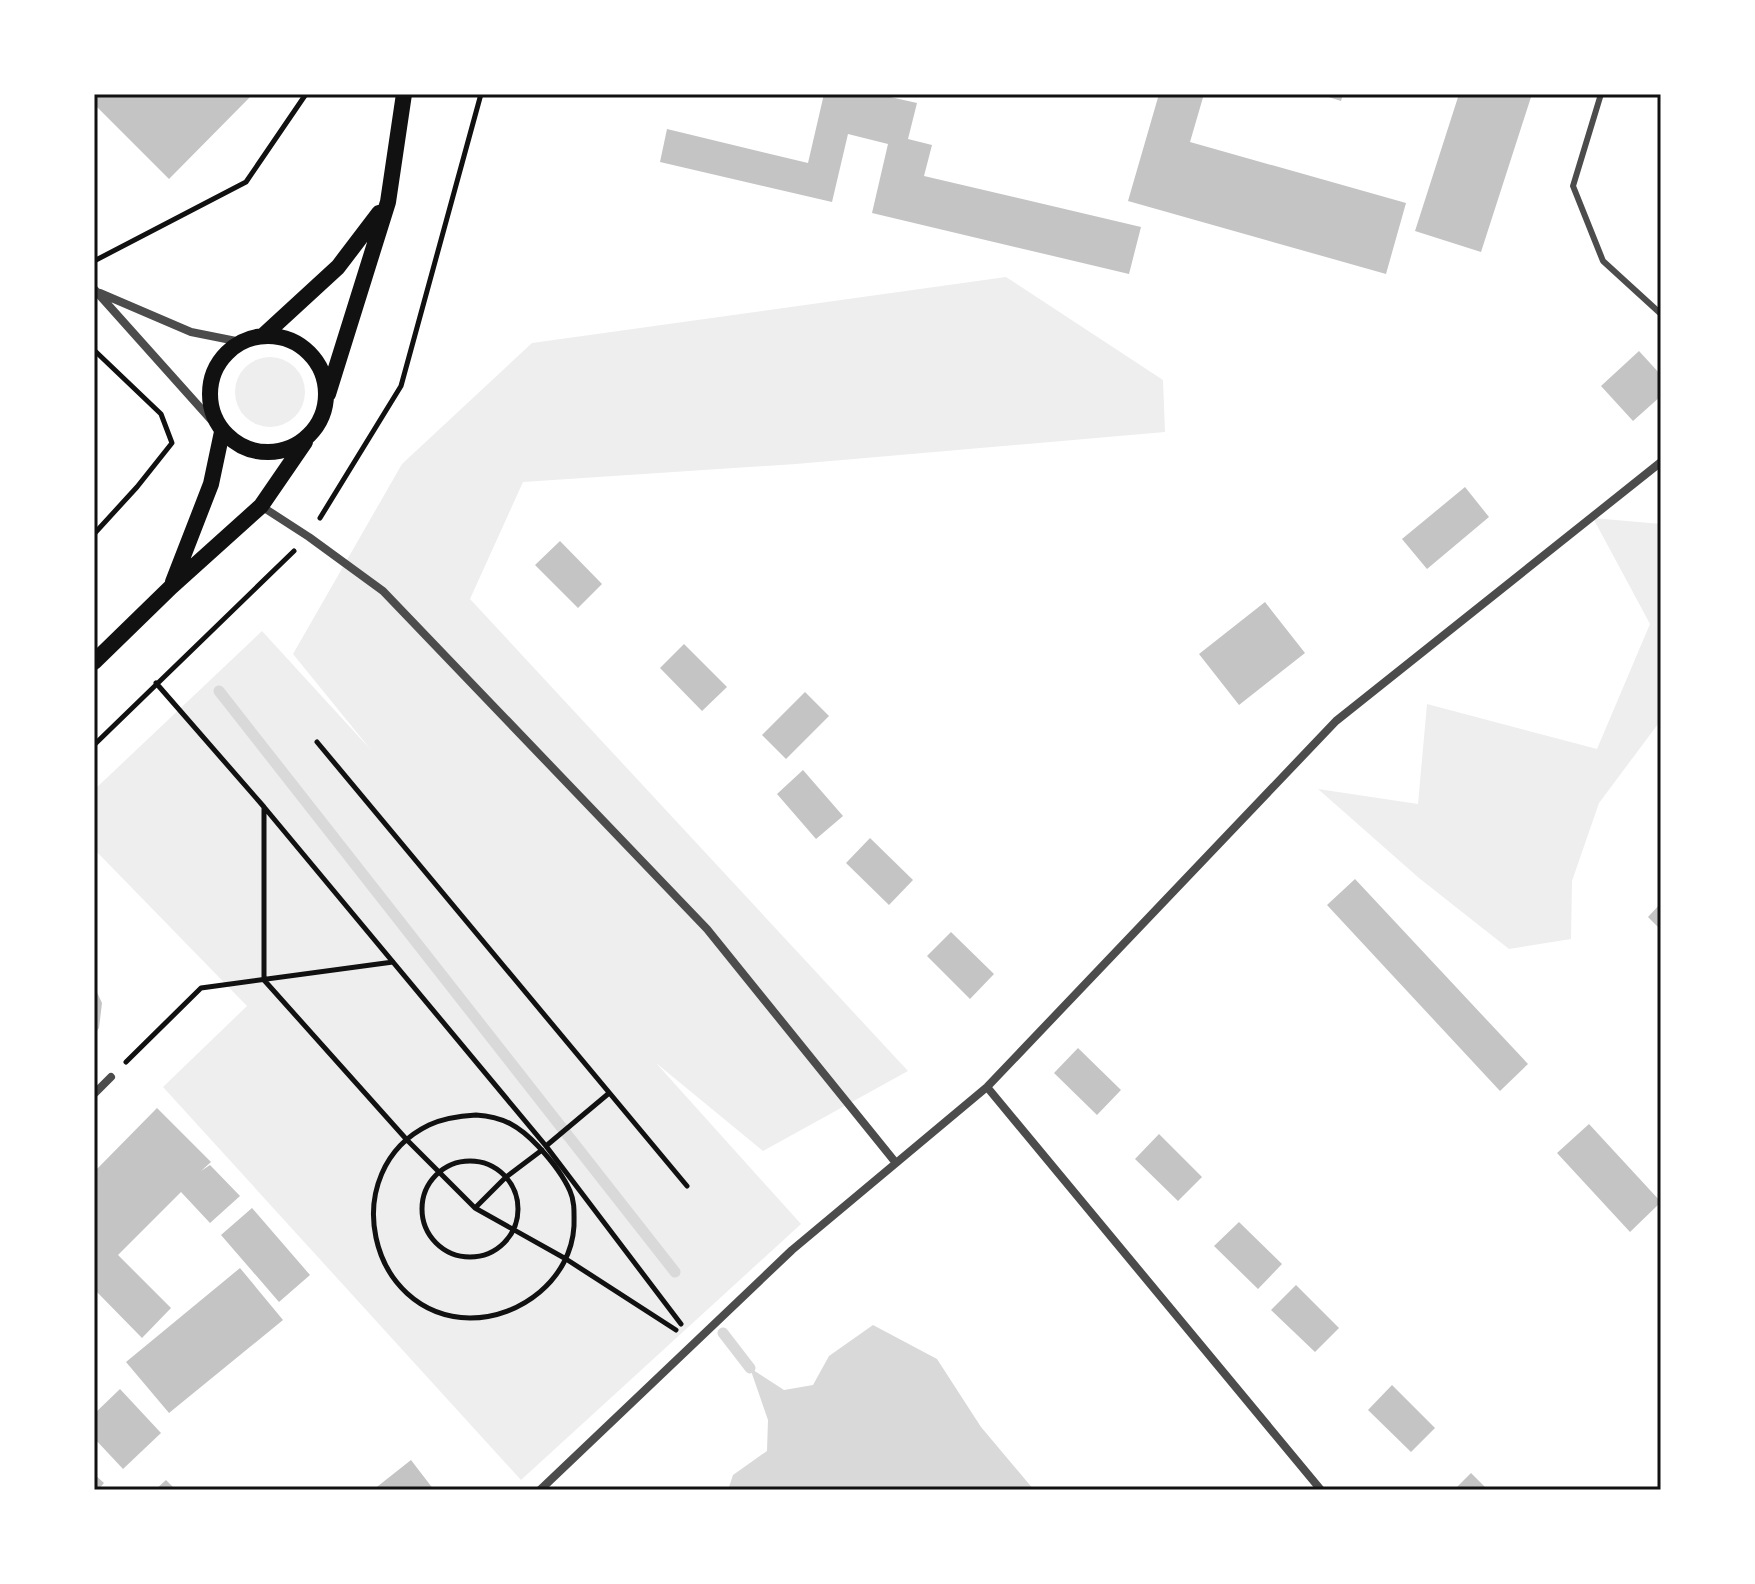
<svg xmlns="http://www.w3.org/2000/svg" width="1755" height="1584" font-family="'Roboto Condensed',sans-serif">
<rect width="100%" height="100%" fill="#fff"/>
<path fill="#eee" d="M1006,277l157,103 2,52 -369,32 -273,18 -53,117 438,472 -145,80 -107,-88 145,161 -280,256 -358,-393 84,-81 -153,-157v-59l168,-159 109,119 -78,-96 109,-190 130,-121z
M235 392a35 35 0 1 1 70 0a35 35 0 1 1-70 0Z
M1593,518l68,6v196l-62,83 -27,78 -1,58 -62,10 -90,-71 -101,-89 100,15 9,-100 170,45 53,-125z"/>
<path fill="#d9d9d9" d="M873,1325l64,34 44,68 53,63h-306l5,-15 34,-24 1,-31 -18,-52 34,22 29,-5 16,-29z"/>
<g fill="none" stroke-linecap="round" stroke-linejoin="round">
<path stroke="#d9d9d9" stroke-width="11" d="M219,691l456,581
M723,1333l27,35"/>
</g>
<path fill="#c4c4c4" d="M94,94h159l-84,85 -75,-75z
M824,94h53l40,9 -9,36 24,6 -8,31 217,51 -12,47 -257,-61 16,-69 -40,-10 -16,68 -172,-40 7,-33 141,34z
M1159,94h45l-14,48 216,61 -20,71 -258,-73z
M1319,94h24l-2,7z
M1459,94h73l-51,158 -66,-21z
M1639,351l22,24v21l-28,25 -32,-35z
M1465,487l24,30 -62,52 -25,-30z
M560,541l42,43 -24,24 -43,-43z
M1265,602l40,51 -66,52 -40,-51z
M684,644l43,43 -25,24 -42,-43z
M805,692l24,24 -43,43 -24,-24z
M803,770l40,46 -27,23 -39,-45z
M870,838l43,42 -24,25 -43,-42z
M1355,879l173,185 -28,27 -173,-186z
M1661,903v27l-13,-13z
M951,932l43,42 -24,25 -43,-43z
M94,986l8,17 -3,25 -5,7z
M1078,1048l43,42 -24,25 -43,-42z
M157,1108l54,54 -10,9 9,-6 30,31 -30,27 -29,-31 -63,63 53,53 -29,30 -48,-49v-117z
M1589,1124l72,78 -31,30 -73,-79z
M1159,1134l43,43 -24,24 -43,-42z
M252,1208l58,67 -31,27 -58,-67z
M1239,1222l43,42 -24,25 -44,-43z
M240,1268l43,52 -114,93 -43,-51z
M1296,1285l43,43 -24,24 -44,-42z
M1392,1385l43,43 -24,24 -43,-42z
M120,1389l41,44 -38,36 -29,-31v-24z
M411,1460l23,30h-61z
M1471,1473l17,17h-34z
M94,1474l10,9 -6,7h-4z
M166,1480l10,10h-21z"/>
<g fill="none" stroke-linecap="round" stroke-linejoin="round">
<path stroke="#111" stroke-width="5" d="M96,260l150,-78 60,-88
M94,350l67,64 11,29 -35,44 -43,47
M320,518l81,-132 80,-292
M156,683l108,124 282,339 135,178
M317,742l370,444
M94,745l200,-194
M264,808v172l143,160 68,68 91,51 110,71
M126,1062l75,-74 192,-26
M476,1115c28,2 43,11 62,31 12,13 25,29 32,45 5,11 4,23 4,35 -3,53 -53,92 -104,92 -103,-2 -134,-148 -41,-193 15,-7 30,-9 47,-10z
M546,1146l62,-52
M422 1209a48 48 0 1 1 96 0a48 48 0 1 1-96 0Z
M475,1208l30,-30 37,-28"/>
<path stroke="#4c4c4c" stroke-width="6" d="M1601,94l-28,92 30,75 58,53"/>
<path stroke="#4c4c4c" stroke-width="8" d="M94,289l128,143
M100,293l91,39 50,10
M261,506l48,31 74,54 324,338 189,234
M987,1087l334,403
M94,1094l17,-17
M540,1490l252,-240 195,-163 349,-366 325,-259"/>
<path stroke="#111" stroke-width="16" d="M264,335l74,-68 41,-54
M210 394a58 58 0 1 1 116 0a58 58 0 1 1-116 0Z
M328,394l60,-192 16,-108
M173,582l38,-98 11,-52
M94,662l77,-75 90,-81 44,-64"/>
</g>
<rect width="1755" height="1584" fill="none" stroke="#ffffff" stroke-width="192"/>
<rect x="96" y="96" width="1563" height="1392" fill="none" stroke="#111" stroke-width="3"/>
</svg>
